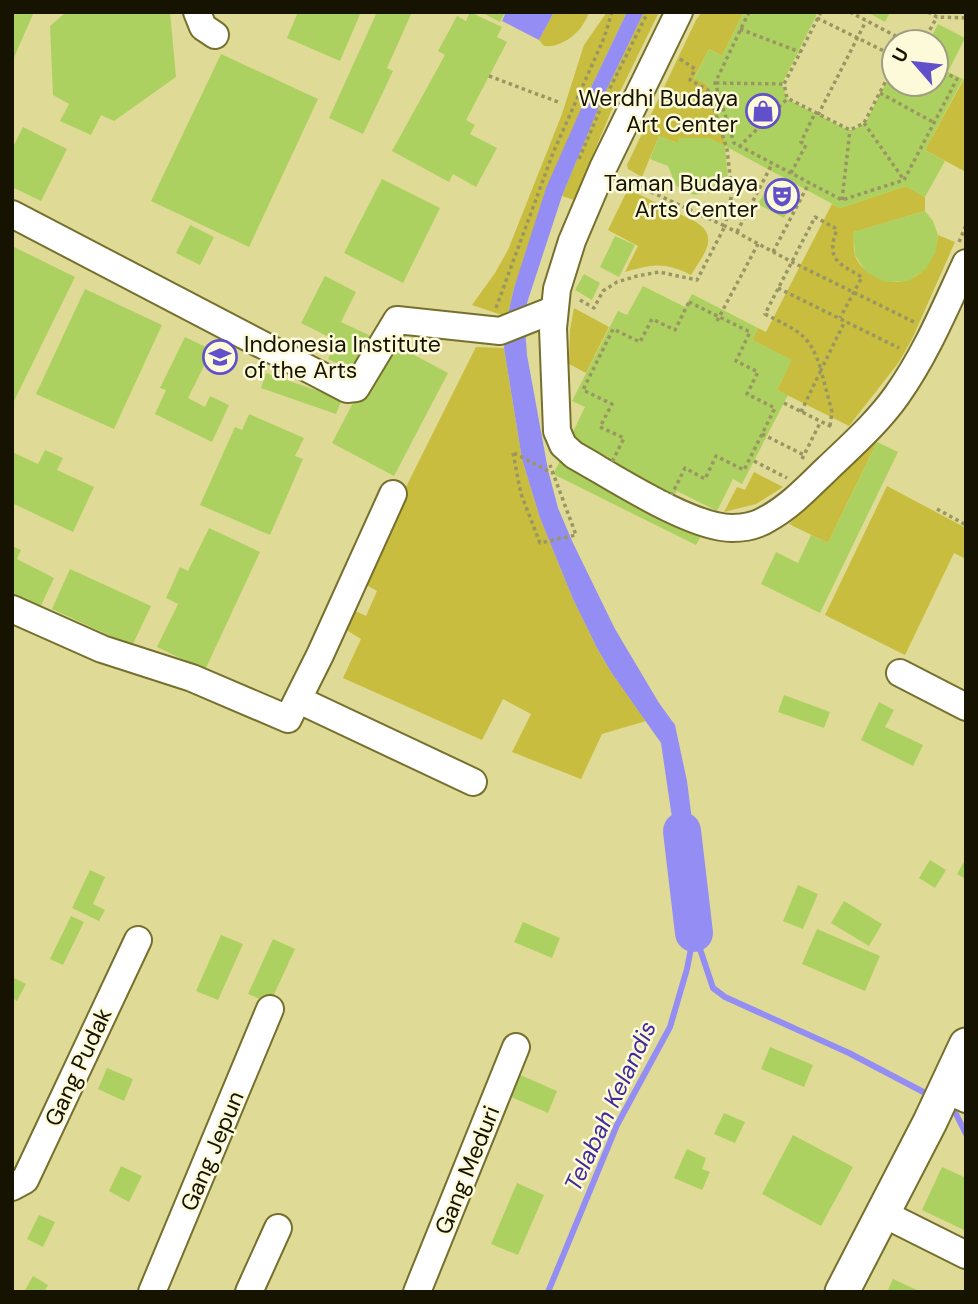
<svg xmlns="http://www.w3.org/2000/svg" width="978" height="1304" font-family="'DM Sans',sans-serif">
<rect width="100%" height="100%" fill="#dfda96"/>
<path fill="#c8bd3e" d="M554,12h35c-6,19 -25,36 -45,34l-5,-6z
M607,12h20l-43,90 -70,186 -6,26 -6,1 -30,-10 23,-32 13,-23 54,-136 22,-69z
M644,12h15l-44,90 -41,98 -12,-4 41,-99z
M702,12h42l-22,44 -13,-7 -15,29 13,6 20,63 -19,-9 -31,5 -18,-7 -17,41 -14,-8 -1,-4 69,-145z
M966,75v97l-41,-22z
M906,186l19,11v14l-71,21c0,7 -1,16 1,23 2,8 11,17 18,20 34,19 62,-5 65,-40l17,7 -43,97 -13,23 -50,64 -72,-36 14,-30 -39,-20 6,-12 8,4 66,-128 8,4z
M628,189l68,33c25,16 6,34 -5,53 -27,-13 -37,-11 -66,-3l13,-26 -30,-16z
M574,308l35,19 -23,46 -17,-9 1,-34z
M476,347l28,1 18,111 18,59 33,81 24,49 14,24 35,49 -44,13 -21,45 -69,-27 19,-38 -28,-15 -21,41 -139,-62 18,-39 -21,-13 9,-18 17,8 11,-25 -16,-9 35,-75z
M874,440l3,2 -49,101 -39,-19z
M754,472l29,15 -27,17 -32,8 13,-25 8,3z
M887,486l79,42v31l-12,-6 -49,102 -80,-40z"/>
<path fill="#948ef4" d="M506,12h48l-15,28 -37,-19z
M627,12h17l-41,85 -41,99 -35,107 -2,25 2,27 21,115 10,38 15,35 42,86 44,74 16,22 12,56 13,101 -18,4 -21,-143 -50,-71 -14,-24 -24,-49 -33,-81 -18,-59 -18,-111 4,-34 6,-26 32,-100 38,-86z"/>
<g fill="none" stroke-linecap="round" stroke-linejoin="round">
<path stroke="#948ef4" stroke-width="6" d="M695,934l18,54 12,9 124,56 82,43
M950,1107l3,1 13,26
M548,1292l69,-167 53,-98 17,-58 7,-36"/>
<path stroke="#948ef4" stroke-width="38" d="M682,831l12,102"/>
</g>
<path fill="#add160" d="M12,12h22l-22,50z
M66,12h104l6,65 -62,44 -13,-6 -10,20 -31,-14 9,-17 -16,-9 -3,-69z
M298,12h63l-21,49 -53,-23z
M377,12h35l-25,56 6,3 -30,63 -34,-16z
M470,12l32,15 -5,10 10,5 -41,78 9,5 -5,9 27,14 -21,39 -23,-13 -4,8 -57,-31 53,-96 -7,-4 19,-35 9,5z
M481,12h24l-5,10z
M744,12h74l-36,72 5,15 63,32 15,-7 29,-57v17h42v-42h-7l9,-18 27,14 -17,34 15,7 -38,71 20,11 -20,36 -19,-11 -66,22 -113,-61 -20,-63 -13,-5 15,-30 13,7z
M867,12h23l-5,10z
M221,54l97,45 -69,148 -98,-46z
M23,127l44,22 -26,52 -29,-14v-38z
M659,136l18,7 2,-5h29l17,7 3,34 -16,13 -18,3 -18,-9 -8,-20 -18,-7z
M382,179l58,29 -37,75 -59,-30z
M769,185l26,13 -11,20 -26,-14z
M925,211l8,10 5,14 -2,16 -10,18 -18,12 -23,1 -19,-10 -11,-17 -2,-23z
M190,225l24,12 -14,28 -24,-12z
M615,236l20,9 -16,32 -19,-10z
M12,246l63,31 -63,128z
M584,274l16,9 -8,17 -17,-10z
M325,276l31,16 -15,30 36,17 -18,35 -31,-15 9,-18 -36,-18z
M643,286l42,21 7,-13 66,34 -6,12 40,20 -15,30 11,5 -46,89 -9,-5 -16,32 -40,-20 -6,10 -67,-34 4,-10 -38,-19 15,-31 -13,-6 46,-90 9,4z
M85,289l77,36 -48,104 -78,-35z
M185,337l27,13 -24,48 17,9 5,-11 19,9 -17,37 -57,-28 11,-24 -6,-2z
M386,340l62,33 -54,103 -62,-33z
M266,373l76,26 -6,15 -75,-26z
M249,414l55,24 -9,18 8,3 -33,76 -70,-30 35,-78 7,3z
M877,442l21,10 -78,161 -59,-29 15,-32 22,11 13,-28 17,8z
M45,450l18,8 -6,12 37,17 -21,45 -61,-29v-51l26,12z
M560,461l143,71 -7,13 -143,-71z
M209,528l51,24 -55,118 -48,-23 21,-43 -12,-6 14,-31 8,4z
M12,546l9,4 -4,9 37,19 -18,38 -24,-11z
M70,569l81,37 -19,40 -80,-37z
M784,695l46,17 -6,16 -46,-16z
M879,702l15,8 -9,17 38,18 -10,21 -52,-26z
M966,858v21l-9,-5z
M930,860l16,10 -11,18 -16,-10z
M90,870l15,7 -12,27 12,6 -6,11 -27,-13z
M798,885l20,9 -15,35 -20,-8z
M844,901l38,23 -13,22 -38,-23z
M71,916l13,6 -21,43 -13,-6z
M523,922l37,16 -8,20 -38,-16z
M817,929l63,27 -15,35 -63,-27z
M221,935l22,9 -25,56 -22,-9z
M273,939l22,10 -25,54 -22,-9z
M12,977l14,7 -9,17 -5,-3z
M770,1047l43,18 -9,22 -43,-18z
M107,1068l26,11 -9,22 -26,-12z
M518,1074l39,17 -9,22 -39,-17z
M724,1113l21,9 -10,21 -21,-9z
M793,1135l60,32 -32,59 -59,-32z
M687,1149l19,9 -4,11 8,3 -8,18 -28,-12z
M121,1166l21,10 -13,26 -20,-11z
M942,1167l24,11v53l-44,-21z
M517,1183l27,12 -26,60 -27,-11z
M39,1215l16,7 -12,25 -16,-8z
M33,1276l15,9 -4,7h-20z
M893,1279l28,13h-34z"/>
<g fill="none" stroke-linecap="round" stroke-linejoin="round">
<g stroke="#76702e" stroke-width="30">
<path id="minor" d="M197,12l6,15 12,8
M679,12l-76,156 -31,73 -15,48 -4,39 4,103 6,14 11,10c38,21 116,73 158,73 12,0 24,-2 35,-9 24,-13 42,-33 61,-51 24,-23 50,-46 69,-73 29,-41 48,-87 69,-132
M12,214l335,175 9,-1 41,-68 103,11 53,-21
M12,609l90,40 90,29 96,41 32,-64 73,-161
M900,673l66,34
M299,700l174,82
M945,1089l21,10
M12,1187l13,-7 113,-240
M882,1213l84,42
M152,1292l118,-283
M249,1292l29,-64
M417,1292l99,-245"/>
</g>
<g stroke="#76702e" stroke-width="37">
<path id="major" d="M842,1292l88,-170 36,-77"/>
</g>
<path stroke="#9a9662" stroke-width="3.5" stroke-dasharray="3.5 3.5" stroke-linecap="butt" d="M749,12l-34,71 19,60 108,57 62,-20 53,-101 -21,-11
M821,12l-37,72 3,14 63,32 14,-7 30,-58
M850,12l57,30
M928,12l9,5 29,1
M817,18l77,38
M740,29l60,23
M923,42l14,-25
M680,59l15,10 -5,11 18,10 19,59 5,44 -7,33 67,36 122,60
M489,76l69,26
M716,83l68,1
M880,93l53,29
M818,115l48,-94
M864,123l40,57
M739,147l48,-48
M579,159l26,-61 43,-86
M791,173l15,-28 -5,-3 14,-29
M842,200l8,-70
M737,232l35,-68
M959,242l7,-17
M773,252l36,-69
M778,288l121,60
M580,300l14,8 9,-17 14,-9 20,-6 22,-4 38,8 28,-54 -102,-47
M689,302l61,30 -14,29 22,11 -11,22 28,14 -31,62 -28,-14 -11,23 -20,-11 -14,28 -61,-30 14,-28 -24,-11 12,-23 -29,-14 30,-61 27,13 12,-23 23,11z
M496,308l57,-155 51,-115 8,-26
M717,321l41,-77
M784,403l48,24
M801,412l20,-42c-11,-37 -24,-39 -56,-56l50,-97 22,12c-11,30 0,34 25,48l-22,41
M830,426l2,-14 -11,-42 24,-49
M762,434l42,21
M513,453l8,41 19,49 36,-8 -26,-70
M514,453l38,20
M802,459l18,-36
M754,461l33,17
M937,509l29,16"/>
<use href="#minor" stroke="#fff" stroke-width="26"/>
<use href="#major" stroke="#fff" stroke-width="33"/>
</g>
<defs>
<g id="shop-ring" transform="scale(1.75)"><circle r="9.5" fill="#fcfad8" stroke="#6150c9" stroke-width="1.5"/><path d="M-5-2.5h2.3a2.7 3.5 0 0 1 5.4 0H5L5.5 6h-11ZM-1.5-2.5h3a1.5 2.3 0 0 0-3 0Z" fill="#6150c9"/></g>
<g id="theatre-ring" transform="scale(1.75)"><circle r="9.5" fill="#fcfad8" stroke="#6150c9" stroke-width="1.5"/><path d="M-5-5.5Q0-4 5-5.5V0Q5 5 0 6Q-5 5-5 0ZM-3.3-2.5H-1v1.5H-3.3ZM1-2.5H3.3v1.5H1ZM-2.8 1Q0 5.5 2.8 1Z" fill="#6150c9"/></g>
<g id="university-ring" transform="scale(1.75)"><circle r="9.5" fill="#fcfad8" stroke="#6150c9" stroke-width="1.5"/><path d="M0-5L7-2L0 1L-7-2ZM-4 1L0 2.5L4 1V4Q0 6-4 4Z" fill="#6150c9"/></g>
</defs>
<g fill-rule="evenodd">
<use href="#shop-ring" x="763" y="111"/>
<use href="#theatre-ring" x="782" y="196"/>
<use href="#university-ring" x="220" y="357"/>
</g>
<g text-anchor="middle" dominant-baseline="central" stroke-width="5" stroke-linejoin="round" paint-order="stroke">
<g font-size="23" fill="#161300" stroke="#fcfad8" text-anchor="end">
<text x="738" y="98">Werdhi Budaya<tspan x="738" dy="26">Art Center</tspan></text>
<text x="758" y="183">Taman Budaya<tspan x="758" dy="26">Arts Center</tspan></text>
<text x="244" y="344" text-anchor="start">Indonesia Institute<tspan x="244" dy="26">of the Arts</tspan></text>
</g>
<g font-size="23" fill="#161300" stroke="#fcfad8">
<text transform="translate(78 1067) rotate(-65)">Gang Pudak</text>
<text transform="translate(212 1151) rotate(-67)">Gang Jepun</text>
<text transform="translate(467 1170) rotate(-68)">Gang Meduri</text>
</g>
<g font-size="24" font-style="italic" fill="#422a9e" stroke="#fcfad8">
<text transform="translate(610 1106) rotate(-65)">Telabah Kelandis</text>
</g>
</g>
<rect width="978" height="1304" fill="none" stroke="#161300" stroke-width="28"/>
<g transform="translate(915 63) rotate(298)"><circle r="33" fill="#fcfad8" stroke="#a09e82" stroke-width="2"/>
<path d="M0-5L12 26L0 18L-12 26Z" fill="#6150c9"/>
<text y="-10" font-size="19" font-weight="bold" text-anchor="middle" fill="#161300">U</text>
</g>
</svg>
